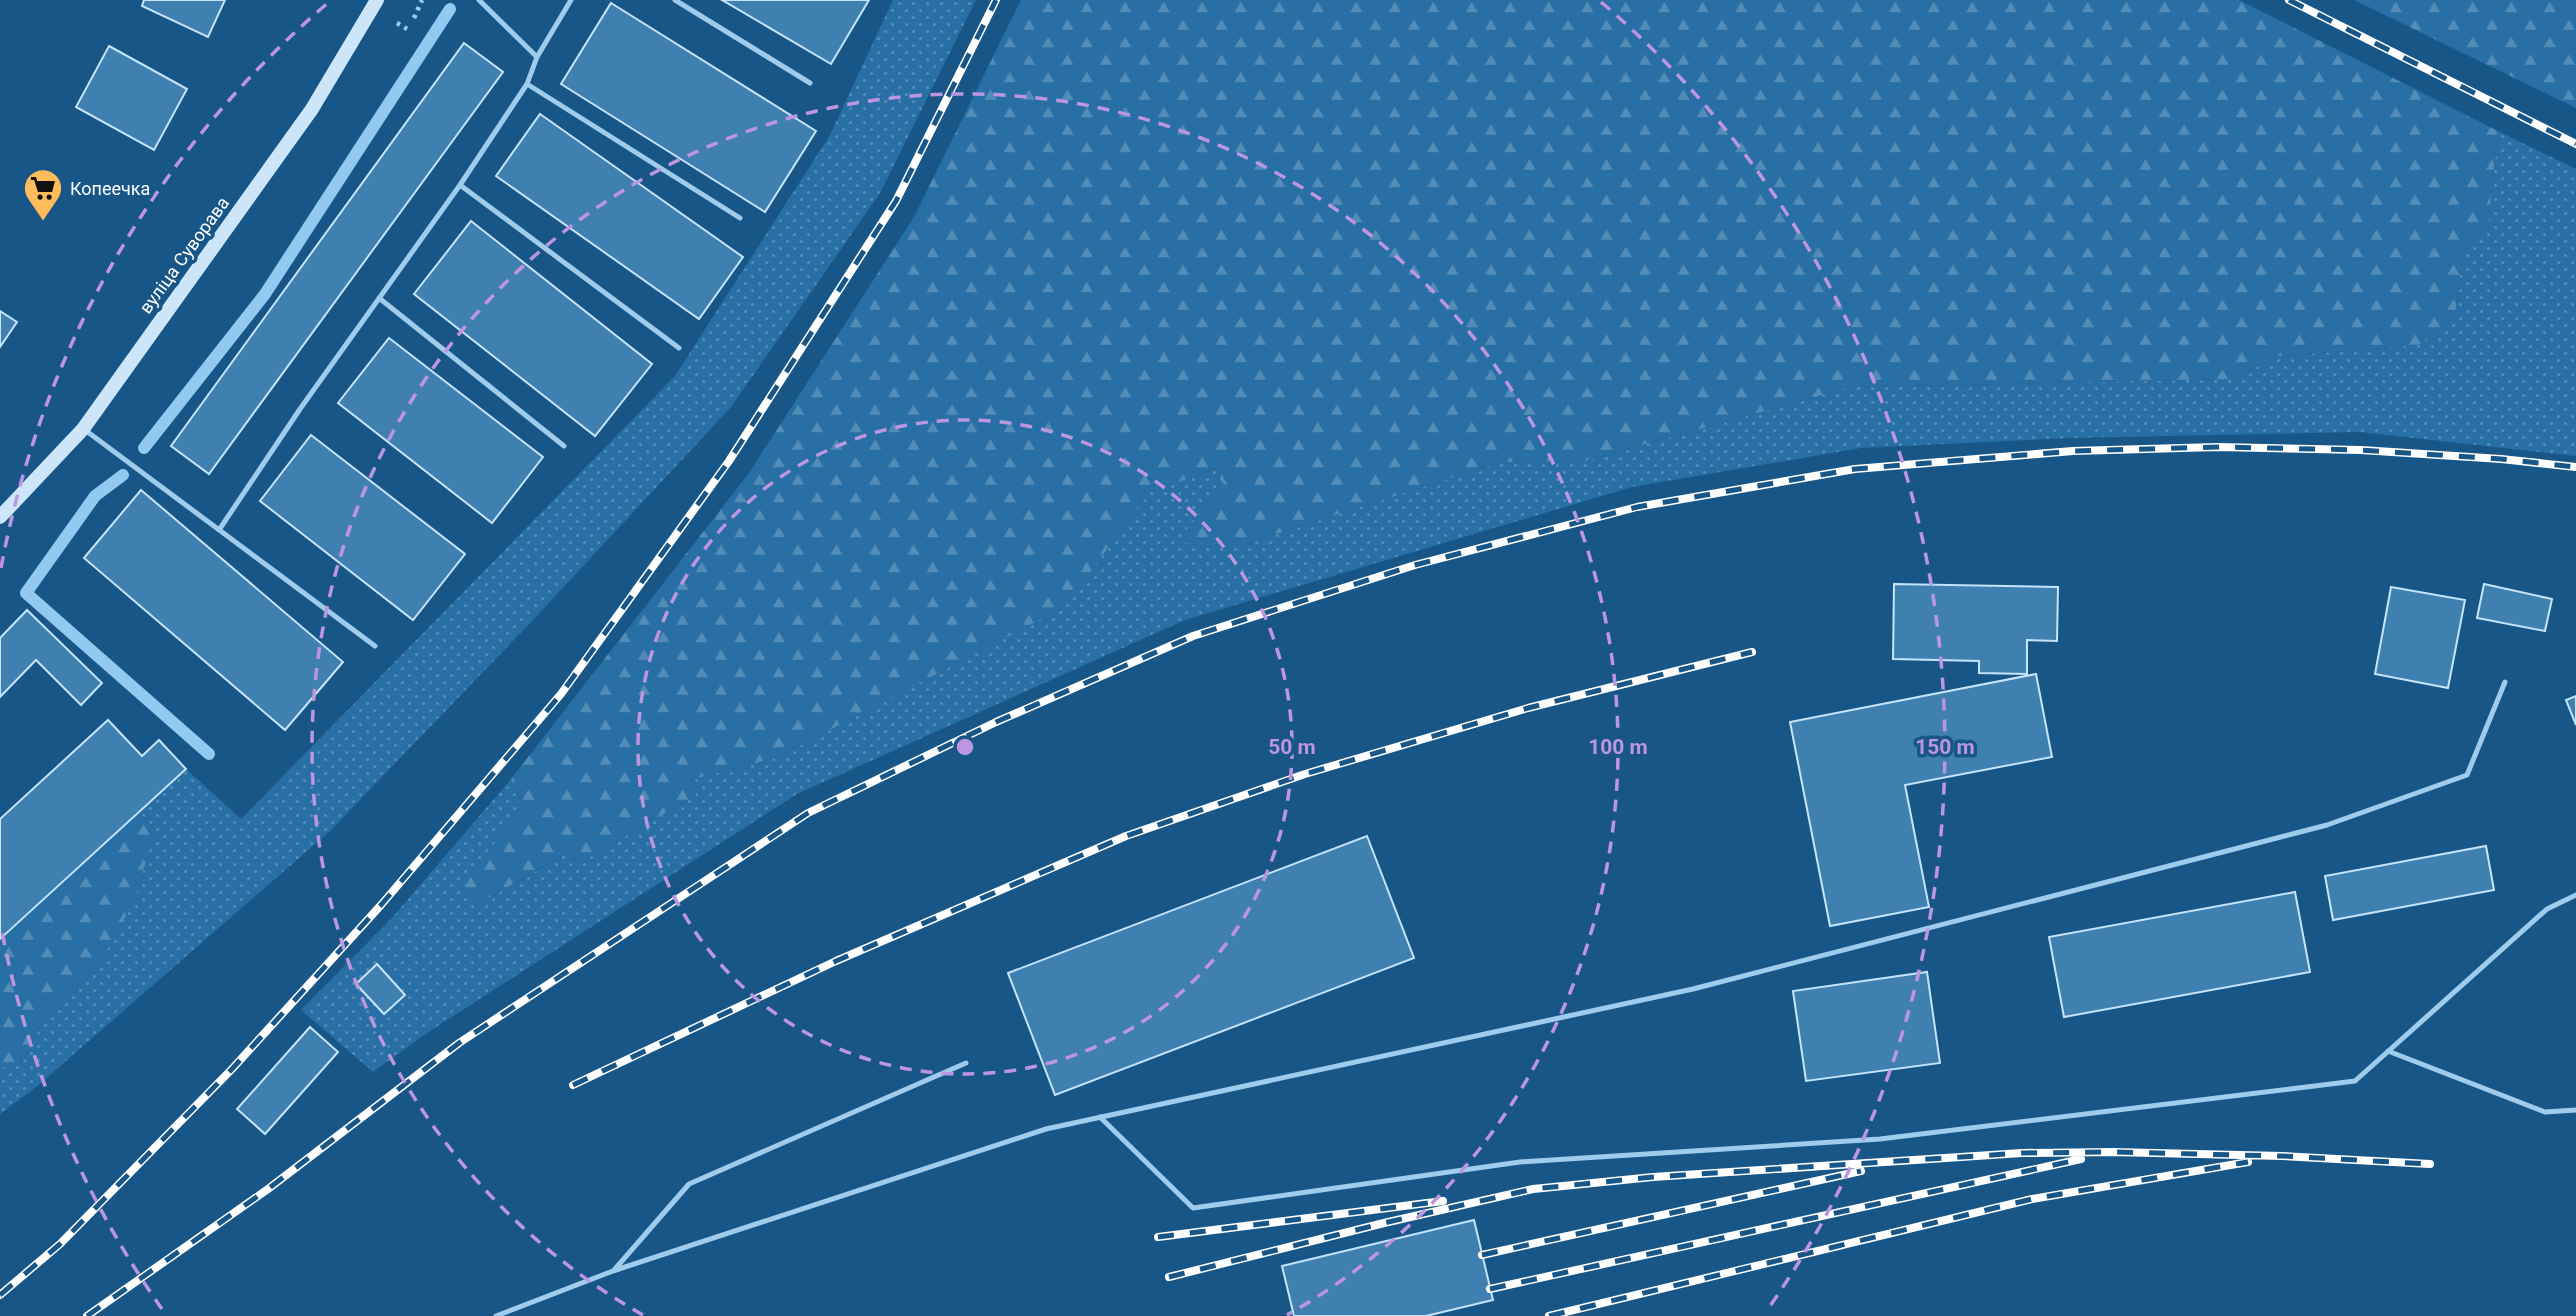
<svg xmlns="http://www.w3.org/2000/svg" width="2576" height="1316" font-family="Roboto,sans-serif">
<defs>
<pattern id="grass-dots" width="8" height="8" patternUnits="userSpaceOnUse" patternTransform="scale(1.75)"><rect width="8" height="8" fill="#276fa5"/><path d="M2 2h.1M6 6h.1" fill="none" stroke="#528cb7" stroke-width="1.8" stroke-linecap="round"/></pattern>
<pattern id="forest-firs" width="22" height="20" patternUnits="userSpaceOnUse" patternTransform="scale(1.75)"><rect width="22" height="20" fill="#276fa5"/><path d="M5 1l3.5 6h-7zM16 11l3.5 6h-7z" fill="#528cb7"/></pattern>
</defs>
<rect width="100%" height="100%" fill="#185688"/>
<path fill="url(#grass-dots)" d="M893,0h83l-96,193 -149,214 -198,213 -203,211 -294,256 -36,27v-46l21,-4 29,-55 43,-35 62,-145 -16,-17 47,-43 55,50 434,-443 155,-241z
M2498,131l78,38v287l-216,-24 -291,6 -208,10 -229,39 -447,133 -388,174 -373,241 -51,37 -72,-62 90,-91 120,-140 11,26 -61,87 13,14 92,-52 15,8 115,-67 -2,-16 84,-22 285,-150 86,-115 69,-24 27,76 256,-82 84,-1 266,-74 382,-8 46,-23 140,-11 36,-29 8,-64 25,-27z"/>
<path fill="url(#forest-firs)" d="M1021,0h1218l259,131 -10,94 -25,27 -8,64 -36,29 -140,11 -46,23 -382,8 -266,74 -84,1 -256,82 -70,-1 49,-57 -7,-18 -68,25 -85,114 -286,150 -84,22 2,16 -115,67 -15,-8 -92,52 -14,-14 62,-87 -11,-26 238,-306 165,-256z
M2354,0h222v108z
M139,812l16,17 -20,71 -42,74 -43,35 -30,56 -20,3v-129z"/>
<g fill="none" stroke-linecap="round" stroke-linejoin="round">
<path stroke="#92c9f0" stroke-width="12" d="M144,448l121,-154 185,-285
M123,475l-28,21 -69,97 183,161"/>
</g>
<path fill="#4080b1" stroke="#c5e3fa" stroke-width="2" d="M144,0h81l-17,37 -66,-31z
M722,0h147l-38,64z
M611,3l205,128 -51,81 -204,-128z
M464,43l39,29 -294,402 -38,-28z
M109,46l78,43 -33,61 -78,-43z
M540,114l203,143 -44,62 -203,-143z
M471,221l181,143 -57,72 -181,-142z
M0,311l17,11 -17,25z
M389,338l154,119 -51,66 -154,-120z
M311,435l154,119 -52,66 -153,-119z
M141,490l202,172 -58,68 -201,-172z
M1894,584l164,3 -1,54 -30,-1v34l-48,-1v-12l-86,-2z
M2484,584l68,15 -7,32 -68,-13z
M2391,587l74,13 -17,88 -73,-14z
M27,610l75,73 -21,22 -45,-45 -36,37v-59z
M2036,674l16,83 -147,28 24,122 -99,19 -40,-204z
M2576,696v29l-10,-25z
M108,720l34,36 17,-16 27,29 -186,170v-120z
M1367,836l47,122 -359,137 -47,-122z
M2486,846l8,44 -161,30 -8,-44z
M2295,892l15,80 -246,45 -15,-80z
M377,964l28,31 -21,19 -28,-30z
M1927,972l13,91 -134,18 -13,-90z
M310,1027l28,25 -73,82 -28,-25z
M1474,1220l19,80 -67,16h-132l-12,-50z"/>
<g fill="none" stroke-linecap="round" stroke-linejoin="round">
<path stroke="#9fcced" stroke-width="4.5" stroke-dasharray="3.5 5" stroke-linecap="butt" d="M414,18l8,-18
M397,23l10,6"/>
<path stroke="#9fcced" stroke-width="5" d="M479,0l58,57
M675,0l135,83
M527,84l213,134
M460,185l219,163
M379,298l185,148
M85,430l290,216
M219,530l81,-121 160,-224 67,-101 10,-27 34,-57
M2388,1051l157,61 31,-2
M1100,1117l93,91 327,-46 360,-23 475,-58 192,-172 29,-14
M615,1269l74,-85 277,-121
M496,1316l117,-45 433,-142 647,-140 634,-164 140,-50 38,-93"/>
<path stroke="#cce5f9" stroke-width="14" d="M0,517l83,-88 229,-320 65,-109"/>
<g stroke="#fff" stroke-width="8">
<path id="rail" d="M2289,0l287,144
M573,1085l263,-124 290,-125 179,-62 223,-66 224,-56
M1158,1237l285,-36
M1482,1255l379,-84
M1169,1277l215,-54 149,-34 120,-12 369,-24 90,-1 170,4 148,8
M1490,1289l591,-130
M0,1295l60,-51 172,-175 149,-164 180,-211 168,-233 167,-260 100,-201
M87,1316l181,-127 191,-146 349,-230 188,-91 197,-86 222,-71 222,-58 218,-38 218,-18 145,-4 143,3 140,9 75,8
M1549,1316l483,-117 216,-37"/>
</g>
<use href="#rail" stroke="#185688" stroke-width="5" stroke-dasharray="16" stroke-linecap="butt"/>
</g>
<g fill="none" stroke="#bd96df" stroke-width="3.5" stroke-dasharray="12 9">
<circle cx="965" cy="747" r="327"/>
<path d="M643 1315A653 653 0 1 1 1287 1315"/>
<path d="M162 1309A980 980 0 0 1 1 926M1 568A980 980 0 0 1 329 2M1601 2A980 980 0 0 1 1768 1309"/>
</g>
<defs>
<g id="supermarket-pin" transform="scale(2.0125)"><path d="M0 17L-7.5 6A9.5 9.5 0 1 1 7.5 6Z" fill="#ffbc5b" stroke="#185688"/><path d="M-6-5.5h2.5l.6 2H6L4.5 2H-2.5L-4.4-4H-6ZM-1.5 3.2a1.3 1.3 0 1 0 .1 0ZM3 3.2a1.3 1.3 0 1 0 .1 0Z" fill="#111"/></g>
</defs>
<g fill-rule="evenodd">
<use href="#supermarket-pin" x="43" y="188"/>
</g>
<g text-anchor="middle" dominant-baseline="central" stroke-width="7" stroke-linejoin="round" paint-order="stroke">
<g font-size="18" fill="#fff" stroke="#185688" text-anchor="start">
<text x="70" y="188">Копеечка</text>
</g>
<g font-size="18" fill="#fff" stroke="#185688">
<text transform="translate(184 255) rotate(-54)">вуліца Суворава</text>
</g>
</g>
<circle cx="965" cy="747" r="10" fill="#bd96df" stroke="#185688" stroke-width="3.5"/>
<g font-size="21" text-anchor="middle" font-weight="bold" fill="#bd96df" stroke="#185688" stroke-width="7" stroke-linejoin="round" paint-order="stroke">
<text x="1292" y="754">50 m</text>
<text x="1618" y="754">100 m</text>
<text x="1945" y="754">150 m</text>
</g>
</svg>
